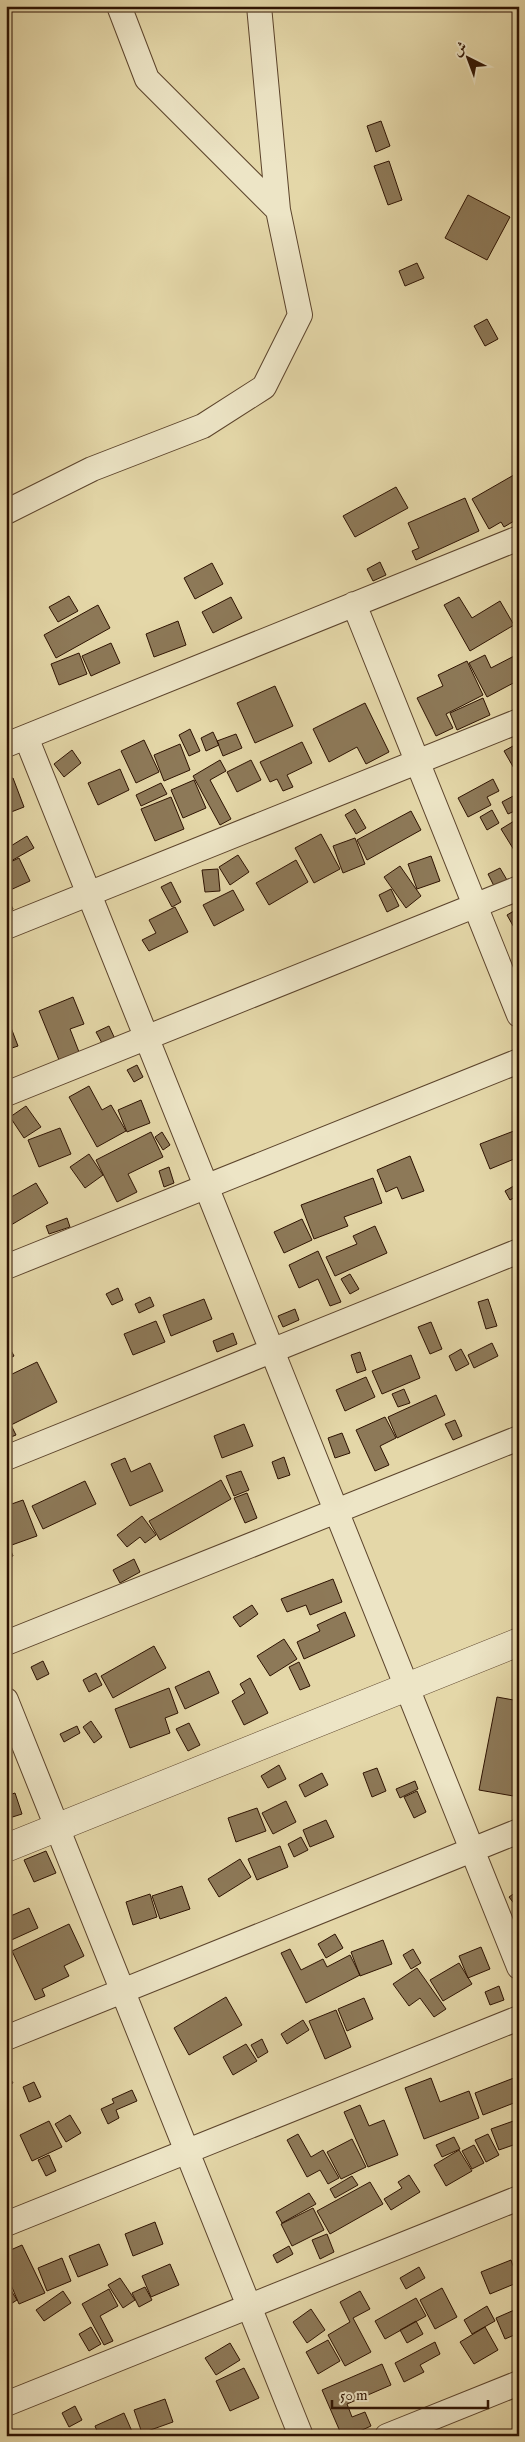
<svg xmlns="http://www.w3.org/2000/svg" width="525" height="2442" font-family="'IM FELL English',Amiri,serif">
<rect width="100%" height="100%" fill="#e4d7a8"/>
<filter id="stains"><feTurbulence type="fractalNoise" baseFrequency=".004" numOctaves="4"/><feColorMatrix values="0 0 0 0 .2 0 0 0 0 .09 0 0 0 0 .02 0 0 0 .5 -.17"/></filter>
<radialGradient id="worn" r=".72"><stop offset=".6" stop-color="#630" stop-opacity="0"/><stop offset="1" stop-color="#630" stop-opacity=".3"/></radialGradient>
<path fill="#8d7958" stroke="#2e1302" d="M381,121l9,25 -14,6 -9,-26z
M389,161l13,39 -14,5 -14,-39z
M468,195l42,22 -23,43 -42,-22z
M417,263l7,15 -19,8 -6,-15z
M487,319l11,20 -13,7 -11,-20z
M519,472v46l-15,9 -3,-5 -12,7 -17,-30z
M396,487l12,21 -53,29 -12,-21z
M465,498l14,33 -63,29 -4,-9 7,-3 -11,-25z
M380,562l6,13 -13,6 -6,-12z
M212,563l11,21 -28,15 -11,-21z
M69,596l9,15 -20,11 -9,-15z
M231,597l11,21 -29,15 -11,-21z
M459,597l13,21 28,-17 14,24 -44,26 -26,-46z
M98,605l12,23 -54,30 -12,-23z
M178,621l8,24 -32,12 -8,-23z
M111,643l9,20 -29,13 -9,-20z
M79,653l8,21 -28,11 -8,-21z
M518,654l1,26 -32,17 -18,-34 16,-8 6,13z
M467,661l16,34 -37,19 7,14 -17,8 -19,-38 26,-12 -5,-11z
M275,686l18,40 -38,17 -18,-40z
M483,698l7,17 -33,15 -7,-17z
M365,703l24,49 -23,12 -9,-17 -28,15 -16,-33z
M190,729l10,22 -11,5 -10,-21z
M213,732l6,13 -13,6 -5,-13z
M236,734l6,14 -19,8 -6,-15z
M144,740l15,32 -23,11 -15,-32z
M302,742l10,21 -25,12 6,12 -10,4 -6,-12 -7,3 -10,-20z
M180,744l10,26 -26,11 -10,-26z
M513,746l6,11v20l-15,-26z
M72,750l9,13 -17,14 -10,-13z
M220,760l6,11 -16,9 21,39 -11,6 -27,-49z
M251,760l10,20 -24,12 -10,-20z
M120,769l9,21 -31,15 -10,-22z
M13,778l11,29 -18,7v-34z
M493,779l6,12 -12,6 4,8 -23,12 -10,-19z
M194,780l12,28 -23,10 -12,-28z
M161,783l6,11 -26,12 -5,-11z
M517,794l2,15 -11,5 -6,-12z
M171,797l13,32 -29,12 -14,-32z
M355,809l11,19 -10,6 -11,-19z
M492,810l7,13 -12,7 -7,-13z
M411,811l10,19 -54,30 -10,-20z
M519,818v29l-5,3 -13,-21z
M321,834l19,35 -26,14 -19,-35z
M27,836l7,12 -23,13 -5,-12z
M355,838l10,26 -22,9 -10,-27z
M238,855l11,17 -19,13 -11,-18z
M431,856l9,25 -23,8 -9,-25z
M19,858l11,23 -24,11v-28z
M296,860l12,22 -39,23 -13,-22z
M400,866l21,30 -15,12 -22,-31z
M500,868l7,12 -13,6 -6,-12z
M218,869l2,22 -15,1 -3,-22z
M171,882l10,20 -9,5 -11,-20z
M391,889l8,17 -12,6 -8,-17z
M233,890l11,20 -30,16 -11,-21z
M6,894l7,15 -7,4z
M175,907l13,25 -39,19 -7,-11 14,-7 -7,-13z
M519,908v21l-3,2 -9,-16z
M73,997l11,27 -14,5 9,23 -20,8 -20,-49z
M10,1025l8,21 -12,4v-23z
M109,1026l6,13 -12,6 -7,-13z
M137,1065l6,12 -9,5 -7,-12z
M89,1086l13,24 9,-5 15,26 -29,16 -28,-50z
M141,1100l9,23 -23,9 -9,-22z
M26,1106l15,21 -17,11 -14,-21z
M60,1128l11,26 -32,13 -11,-27z
M519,1129v28l-29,12 -10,-25z
M151,1132l12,25 -35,17 9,18 -20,10 -21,-42z
M162,1132l8,13 -7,5 -8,-13z
M89,1154l14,21 -18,13 -15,-21z
M410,1156l14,35 -22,8 -5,-12 -11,5 -9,-22z
M169,1167l5,16 -10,4 -5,-16z
M373,1178l9,25 -38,14 4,9 -34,13 -13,-34z
M36,1183l12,20 -42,25v-28z
M519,1183v12l-9,5 -5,-9z
M67,1218l3,9 -21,7 -3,-8z
M302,1219l10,21 -28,13 -10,-21z
M375,1226l12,27 -52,23 -9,-19 31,-13 -4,-8z
M318,1251l23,51 -11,4 -12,-27 -19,9 -10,-23z
M350,1274l9,15 -9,5 -9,-15z
M118,1288l5,12 -11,5 -6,-11z
M150,1297l4,9 -15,7 -4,-9z
M204,1299l8,20 -41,17 -8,-21z
M488,1299l9,27 -11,3 -8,-27z
M295,1309l4,11 -16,7 -5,-11z
M156,1321l9,21 -32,13 -9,-21z
M431,1322l11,27 -12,5 -12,-27z
M233,1333l4,11 -20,8 -4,-11z
M6,1341l8,15 -8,4z
M492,1343l6,13 -24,12 -6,-13z
M461,1349l8,15 -13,7 -7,-15z
M360,1352l6,18 -9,3 -6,-18z
M411,1355l9,23 -38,16 -10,-23z
M37,1362l20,40 -46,23 5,10 -10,4v-62z
M366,1377l9,20 -30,14 -9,-21z
M404,1389l6,14 -12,4 -6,-13z
M436,1395l9,20 -48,23 -9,-21z
M385,1417l11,21 -16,8 9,19 -14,6 -19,-41z
M455,1420l7,16 -9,4 -8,-16z
M244,1424l9,22 -31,12 -8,-22z
M342,1433l8,20 -15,5 -7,-20z
M284,1457l6,18 -12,4 -6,-17z
M125,1458l6,14 19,-9 13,28 -33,15 -19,-42z
M241,1471l8,19 -15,6 -8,-20z
M221,1480l10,19 -71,41 -11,-19z
M85,1481l11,23 -53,25 -11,-23z
M247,1493l10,25 -12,5 -11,-25z
M23,1500l14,36 -28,10 4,10 -7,3v-53z
M142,1516l14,19 -11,8 -5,-6 -13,10 -10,-12z
M134,1559l6,13 -20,11 -7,-13z
M333,1579l9,23 -32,13 -4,-10 -19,7 -6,-13z
M252,1605l6,9 -18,13 -7,-10z
M345,1612l10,24 -51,23 -7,-17 23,-11 -3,-6z
M284,1639l13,20 -27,17 -13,-20z
M154,1646l12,22 -53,30 -12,-22z
M43,1661l6,13 -12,6 -6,-13z
M299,1662l11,24 -10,4 -11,-23z
M209,1671l10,22 -34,16 -10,-22z
M96,1673l6,12 -13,7 -6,-12z
M250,1678l18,35 -24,12 -12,-24 13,-8 -5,-9z
M169,1688l9,25 -13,5 5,15 -40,15 -15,-39z
M497,1697l22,4v96l-40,-7z
M91,1721l11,16 -8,6 -11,-16z
M189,1723l11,22 -12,6 -12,-22z
M77,1726l3,7 -16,9 -4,-8z
M279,1765l7,14 -18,9 -7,-12z
M377,1768l9,23 -14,6 -9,-24z
M322,1773l6,12 -23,12 -6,-12z
M415,1781l3,8 -18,9 -4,-9z
M417,1791l9,21 -12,6 -10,-21z
M15,1793l7,21 -16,5v-23z
M286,1801l10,21 -23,12 -11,-21z
M257,1808l9,23 -30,11 -8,-24z
M326,1820l8,17 -24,10 -7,-17z
M301,1837l7,13 -14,7 -6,-13z
M280,1846l8,21 -31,13 -9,-21z
M46,1851l10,22 -22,9 -10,-22z
M240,1859l11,18 -32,20 -11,-18z
M182,1886l8,23 -30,10 -8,-23z
M519,1890v20l-10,-13z
M150,1894l7,23 -24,8 -7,-23z
M29,1908l9,20 -31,14 -1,-24z
M69,1924l15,32 -20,10 5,10 -27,13 3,7 -10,4 -23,-49z
M335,1934l8,14 -17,10 -8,-14z
M383,1940l9,24 -32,12 -9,-24z
M481,1947l9,22 -22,9 -9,-22z
M290,1949l11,21 22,-11 4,8 23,-12 10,20 -54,28 -25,-50z
M413,1949l8,14 -10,6 -8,-14z
M459,1963l13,21 -29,17 -13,-21z
M417,1968l29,41 -12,8 -14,-19 -11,8 -16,-22z
M499,1986l5,14 -14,5 -5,-13z
M226,1997l16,28 -53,30 -15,-27z
M364,1998l9,21 -26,12 -9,-22z
M336,2010l15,37 -26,12 -16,-38z
M303,2020l6,10 -22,14 -6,-10z
M262,2039l6,13 -10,6 -7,-13z
M246,2044l11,17 -24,14 -10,-18z
M6,2071l7,12 -7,4z
M519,2076v25l-36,14 -8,-22z
M431,2078l9,24 29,-11 10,27 -55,21 -19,-51z
M34,2082l7,15 -12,5 -6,-15z
M132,2090l5,11 -21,9 3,8 -11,6 -7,-15 13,-6 -2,-4z
M360,2105l9,21 15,-6 14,35 -30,12 -24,-55z
M70,2115l11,18 -15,9 -11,-18z
M519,2119v24l-20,7 -8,-21z
M49,2121l13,26 -30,14 -12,-26z
M298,2134l13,23 12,-7 16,28 -11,6 -8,-14 -13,7 -20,-37z
M488,2134l11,21 -13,7 -11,-22z
M454,2137l6,12 -18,8 -6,-12z
M352,2139l14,28 -25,12 -14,-27z
M474,2145l10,18 -12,6 -10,-18z
M459,2150l13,21 -26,15 -12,-21z
M49,2155l7,16 -10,5 -8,-16z
M409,2175l11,17 -29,18 -7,-11 18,-11 -4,-6z
M352,2176l6,9 -23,13 -5,-9z
M370,2182l13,22 -53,30 -13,-23z
M309,2193l7,11 -34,19 -6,-11z
M313,2208l11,22 -32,16 -11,-22z
M155,2222l8,22 -30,12 -8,-22z
M327,2234l7,18 -14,7 -8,-19z
M99,2244l9,21 -30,12 -9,-21z
M22,2245l23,48 -26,11 -13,-31v-21z
M289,2246l4,8 -16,9 -4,-8z
M62,2258l9,23 -24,10 -9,-23z
M511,2260l8,22 -29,12 -9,-22z
M170,2264l9,21 -28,12 -9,-21z
M519,2265v13l-5,-11z
M419,2267l6,11 -19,11 -6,-11z
M120,2278l15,22 -12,8 -15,-23z
M6,2282l11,18 -11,7z
M145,2287l7,13 -13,7 -7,-14z
M442,2288l15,29 -22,12 -15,-29z
M109,2289l9,17 -18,10 13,25 -9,4 -22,-41z
M63,2291l8,12 -27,18 -8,-11z
M360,2291l10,18 -17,9 18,34 -26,14 -17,-31 22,-13 -10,-20z
M416,2298l10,18 -41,23 -10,-18z
M487,2306l8,15 -23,13 -8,-14z
M519,2308v25l-14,6 -9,-21z
M311,2309l14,21 -18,13 -14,-21z
M416,2321l7,13 -16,9 -7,-13z
M91,2327l10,17 -12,7 -10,-17z
M485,2327l13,23 -24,14 -14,-22z
M328,2340l12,21 -22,13 -12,-22z
M435,2342l5,12 -20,11 4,7 -20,10 -9,-19z
M230,2343l10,17 -24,15 -11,-17z
M382,2364l9,21 -44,19 5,13 13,-5 6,14 -22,10h-7l-20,-46z
M244,2368l15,30 -29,13 -14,-30z
M165,2399l8,23 -31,11 -8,-23z
M75,2406l7,14 -13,7 -7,-14z
M124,2413l10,23h-35l-4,-10z"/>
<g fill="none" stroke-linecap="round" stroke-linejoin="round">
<g stroke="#5c442c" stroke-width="26">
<path id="minor" d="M119,6l28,73 131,131
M6,512l86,-43 111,-43 61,-39 36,-72 -22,-105 -19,-204
M354,604l165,411
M26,737l493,1230
M6,745l513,-207
M6,927l513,-206
M6,1094l513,-206
M6,1267l513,-206
M6,1458l513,-207
M6,1643l513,-205
M6,1700l295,736
M6,2038l513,-207
M6,2224l513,-206
M6,2404l513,-206
M387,2436l132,-53"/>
</g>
<g stroke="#5c442c" stroke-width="29">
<path id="tertiary" d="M6,1848l513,-206"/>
</g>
<use href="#minor" stroke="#ede5c6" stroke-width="24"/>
<use href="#tertiary" stroke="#ede5c6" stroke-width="28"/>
</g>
<rect width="525" height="2442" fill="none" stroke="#e4d7a8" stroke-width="25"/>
<rect x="8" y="8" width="510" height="2427" fill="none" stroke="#2e1302" stroke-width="2.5"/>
<rect x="12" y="12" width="500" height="2417" fill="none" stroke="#2e1302"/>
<g transform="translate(468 58) rotate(318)" stroke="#ede5c6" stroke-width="4" paint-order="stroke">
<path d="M0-4L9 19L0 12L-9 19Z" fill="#2e1302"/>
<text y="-8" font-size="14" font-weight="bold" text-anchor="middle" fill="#2e1302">ش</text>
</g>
<path d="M332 2400v8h156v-8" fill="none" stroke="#2e1302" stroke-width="2.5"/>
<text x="340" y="2400" font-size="15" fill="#2e1302" stroke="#ede5c6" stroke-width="4" paint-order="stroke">50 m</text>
<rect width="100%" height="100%" filter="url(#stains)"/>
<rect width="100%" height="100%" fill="url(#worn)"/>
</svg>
